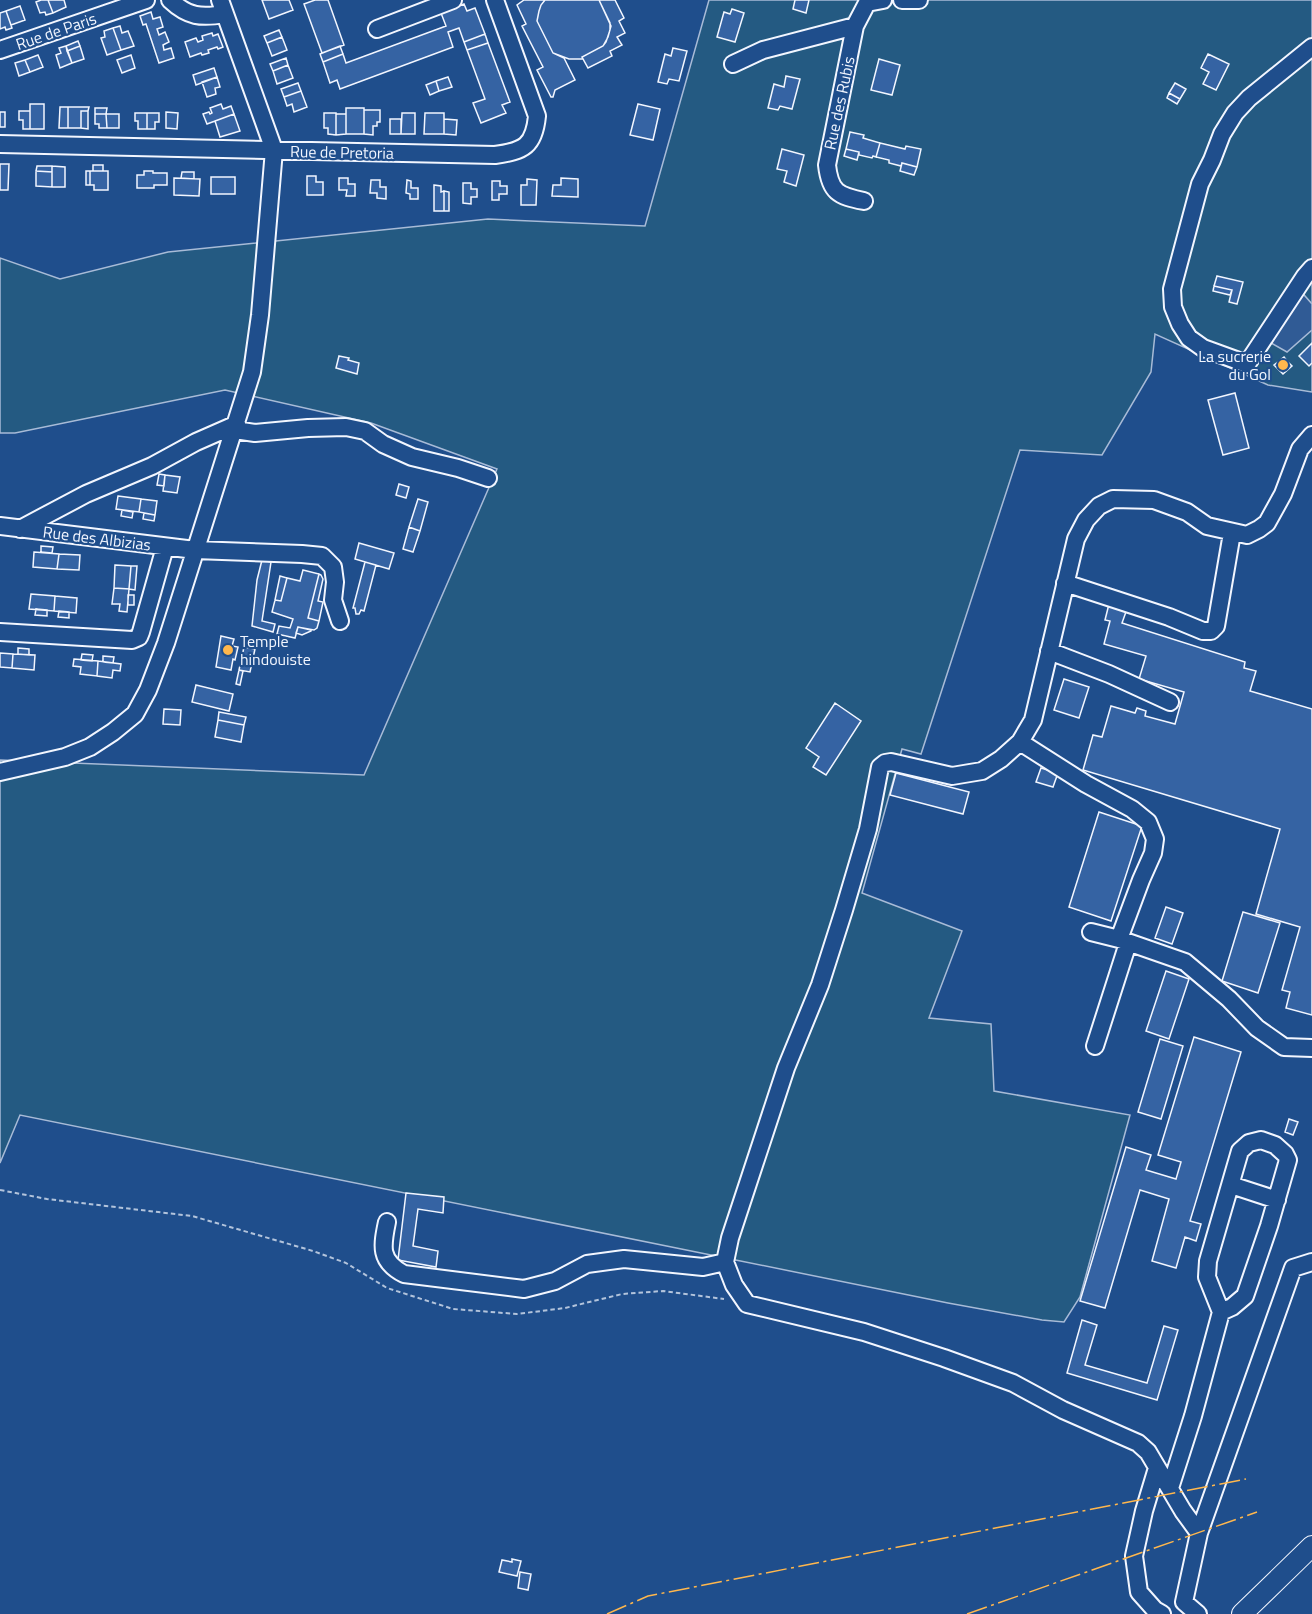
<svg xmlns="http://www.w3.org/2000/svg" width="1312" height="1614" font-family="'Titillium Web',sans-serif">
<rect width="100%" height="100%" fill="#1f4e8c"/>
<path fill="#245a82" stroke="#a8bbd7" stroke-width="1.5" d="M709,0h603v392l-44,-7 -113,-51 -4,38 -49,83 -82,-5 -99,304 -19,-5 -40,144 100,38 -33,87 62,6 3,67 136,24 -50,182 -16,25 -22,-2 -94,-17 -928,-188 -20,48v-403l364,15 133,-306 -126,-46 -146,-33 -210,43h-15v-175l60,21 108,-27 320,-33 157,7z"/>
<path fill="#305b95" stroke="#a8bbd7" stroke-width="1.5" d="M1298,288l14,16v26l-25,22 -23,-13z"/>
<path fill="#3563a3" stroke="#f2f6ff" stroke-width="1.5" d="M41,0h7l5,13 -7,2 -1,-3 -5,1 -4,-11z
M48,0h16l2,7 -13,6z
M262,0h27l4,10 -24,9z
M315,0h13l16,45 -22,8 -18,-49z
M524,0h21l-4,5 -2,6 -2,10 16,32 11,5 11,22 -20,10 -2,7h-2l-14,-27 6,-3 -21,-41 4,-2 -9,-19z
M545,0h54l11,23v7l-4,12 -3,4 -21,11 1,2h-14l-16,-6 -16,-32 2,-10 2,-6z
M599,0h16l9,18 -5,3 6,12 -8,4 5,8 -12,6 2,5 -24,12 -6,-11 21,-11 5,-9 3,-11z
M795,0h14l-3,13 -13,-4z
M464,4l3,7 8,-3 10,26 -21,8 -5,-14 -11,4 5,15 -113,42 -3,-9 -7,3 -7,-21 20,-8 3,9 100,-37 -5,-13z
M20,6l5,14 -14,5 -5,-14z
M732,9l12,4 -9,29 -18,-5 7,-25 6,2z
M6,11l6,17 -6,2 -1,-3 -5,2v-16z
M151,12l2,7 7,-2 3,10 -6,2 2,6 6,-3 4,10 -6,3 1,5 7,-2 3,10 -15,5 -13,-39 -3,1 -3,-9z
M120,26l2,7 6,-2 6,15 -13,4 -8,-22z
M113,28l8,22 -14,5 -6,-17 4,-1 -1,-6z
M279,30l3,7 -15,6 -3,-7z
M212,33l1,3 5,-2 5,13 -5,2 -1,-2 -9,3 1,3 -7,2 -1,-2 -11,4 -5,-15 11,-4 2,4 5,-2 -1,-4z
M485,34l3,9 -21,7 -3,-8z
M282,37l5,13 -15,6 -5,-13z
M78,41l2,5 -13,5 -1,-5z
M488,43l22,59 -8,3 4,8 -25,10 -8,-20 12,-4 -18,-49z
M66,46l6,17 -12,5 -4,-13 5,-2 -2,-5z
M80,46l4,13 -12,4 -5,-12z
M340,46l3,8 -20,8 -3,-8z
M673,48l14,3 -8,30 -10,-2 -2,5 -9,-2 7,-28 6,2z
M1208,54l21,10 -13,26 -13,-6 6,-12 -8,-4z
M38,55l5,12 -13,5 -5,-12z
M131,55l4,13 -13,5 -5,-13z
M286,58l2,7 -15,6 -3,-7z
M879,59l21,6 -8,30 -21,-5z
M25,60l5,12 -11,4 -4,-13z
M288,65l5,13 -16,6 -4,-13z
M214,68l3,9 -21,8 -3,-10z
M786,76l14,3 -8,30 -12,-3 -2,4 -10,-2 6,-24 10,3z
M217,77l3,10 -5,1 1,6 -9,3 -5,-15z
M448,77l4,10 -13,4 -3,-10z
M436,81l3,10 -9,4 -4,-10z
M298,83l3,8 -17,6 -3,-8z
M1175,83l11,6 -6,10 -11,-6z
M301,91l6,16 -13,5 -2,-8 -5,2 -3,-9z
M1169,93l11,6 -3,5 -10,-6z
M30,104h14v25h-14z
M221,104l2,5 8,-3 3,8 -27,10 -4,-10 6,-2 1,2 2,-1 -2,-5z
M638,104l22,5 -7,31 -23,-5z
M60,107h8v21h-9z
M68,107h21l-1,4h-7v17h-13z
M95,108h12l-1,6h-11z
M346,108h18v26h-18z
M364,110h16v12h-3v4h-4v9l-9,-1z
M19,111h11v18h-7v-9h-4z
M81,111h7v18l-7,-1z
M0,112h5v15h-5z
M166,112l12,1 -1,16 -11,-1z
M135,113h12v16h-9v-8h-3z
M147,113h12v9h-4v7h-8z
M324,113h12v22l-8,-1v-6h-4z
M402,113h13v21h-14z
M425,113h19v21h-20z
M95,114h11l1,14h-8v-4h-4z
M106,114h13v14h-12z
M234,114l6,17 -20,6 -5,-16z
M336,114h10v20l-10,1z
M390,119h11v15h-11z
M444,119l13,1 -1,15 -12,-1z
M850,132l14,3 -1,3 17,5 -4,14 -3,-1 -1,2 -13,-3v-3l-13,-3z
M880,143l25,6 1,-3 15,3 -4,18 -15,-4 -1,3 -12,-3v-3l-13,-3z
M782,149l22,6 -8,31 -12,-4 3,-11 -10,-2z
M846,149l13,3 -2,8 -13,-4z
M902,163l15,4 -3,8 -14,-4z
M0,164h9l-1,26h-8z
M93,165h10v6h-10z
M37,166h15v6l-16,-1z
M52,166l13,1v20h-13z
M36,171l16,1v15l-16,-1z
M86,171h4v14h-4z
M90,171h18v19h-14v-5h-4z
M144,171h9v2h14v12h-13v3h-17v-13h7z
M182,172h12v7l-13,-1z
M307,176h9v6h7v13h-16z
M211,177h24v17h-24z
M174,178l26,1 -1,17 -25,-1z
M339,178h9v6h7v12h-9l1,-6h-8z
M561,178l17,1v18l-26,-1 1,-11h8z
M527,179l10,1 -1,25h-15v-20h6z
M371,180h9v7h6v12l-9,-1v-5h-7z
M407,180l4,1v7h7v11h-8v-5l-4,-1z
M492,181h8v5h7v8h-8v6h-7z
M463,183h8v6h6v8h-6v7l-8,-1z
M434,185l7,1v6l3,-1v20h-10z
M444,191l5,1v19h-5z
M1217,276l26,6 -6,22 -8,-2 3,-12 -18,-4z
M1214,286l18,4 -2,5 -17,-4z
M1312,343v20l-3,3 -10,-10z
M339,356l10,2 -1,2 11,3 -2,11 -21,-6z
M1284,357l3,4 -9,8 -4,-4z
M1287,361l5,5 -9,8 -5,-5z
M1235,393l14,55 -26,7 -15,-55z
M159,474l6,1 -1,11 -7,-1z
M165,475l15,2 -3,16 -14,-2z
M399,484l10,3 -3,11 -10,-3z
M118,496l23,3 -2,13 -23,-3z
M141,499l16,2 -2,14 -16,-3z
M418,499l10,3 -8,29 -11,-4z
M122,510l11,2 -1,6 -11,-2z
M144,513l11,2 -1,6 -11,-2z
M409,527l11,4 -7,21 -10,-3z
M359,543l35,10 -5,16 -34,-10z
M41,546l12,1 -1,6 -11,-1z
M34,552l25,2 -2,15 -24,-2z
M59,554l21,1 -1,15 -22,-1z
M262,560l9,2 -9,59 13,3 -2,8 -21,-6 5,-46z
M365,562l11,3 -12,46 -3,-1 -2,4h-3l-1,-6h-2z
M115,565l16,1 -2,23 -15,-1z
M131,566h6l-2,24 -6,-1z
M303,570l16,4 -11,44 11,3 -2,7 -3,2 -16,-3 -3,11 -18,-4 2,-8 11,2 3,-9 -21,-7 3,-12 6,1 6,-23 13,3z
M319,574l2,1 2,4 -5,22 5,1 -4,19 -11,-3z
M280,576l7,2 -6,23 -6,-1z
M114,588l15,1 -2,23 -8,-1 1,-7h-8z
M31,594l24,2 -1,15 -25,-2z
M128,595h6v10h-6z
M55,596l22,2 -1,15 -22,-2z
M1109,604l18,5 -5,14 123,39 -1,6 12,3 -6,20 62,18v306l-26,-7 4,-16 -8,-2 18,-63 -44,-13 24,-85 -197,-59 10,-35 9,2 9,-31 24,7 2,-5 9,3 -1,5 30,8 9,-32 -45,-13 7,-23 -42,-12 6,-23 -5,-1z
M36,609l11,1v6l-12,-1z
M59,611l10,1v6l-11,-1z
M298,627l13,3v1l-9,4 -6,-2z
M221,636l13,3 -2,7 6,1 -3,13 -2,-1 -2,11 -15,-3z
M244,647l11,2 -5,23 -11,-2z
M18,648l11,1v6l-11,-1z
M0,653l13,1 -1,14 -12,-1z
M13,654l22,1 -1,15 -22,-2z
M82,654l11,1 -1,6 -11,-1z
M103,656l11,1 -1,6 -10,-1z
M74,659l24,2 -1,15 -17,-2 1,-7 -8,-1z
M98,661l23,3 -1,7 -7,-1 -1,8 -15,-2z
M239,670l4,1 -3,14 -4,-1z
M1064,679l25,8 -10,31 -25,-8z
M196,685l37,9 -4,17 -37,-9z
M835,703l26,18 -35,54 -13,-8 6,-10 -13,-9z
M164,709l17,1 -1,15 -17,-1z
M219,712l27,5 -2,8 -26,-5z
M218,720l26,5 -3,17 -26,-5z
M1041,768l17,5 -5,14 -17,-5z
M896,773l73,19 -6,22 -73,-19z
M1099,812l43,14 -31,95 -42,-14z
M1166,907l17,6 -11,31 -17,-6z
M1243,912l37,11 -22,70 -36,-12z
M1166,971l23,8 -20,60 -23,-8z
M1194,1037l47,15 -51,169 11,3 -5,17 -11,-4 -9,31 -24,-7 17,-62 -29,-9 -35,118 -25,-7 46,-154 25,8 -5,15 30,9 5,-17 -23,-7z
M1160,1039l23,7 -22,73 -23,-7z
M1289,1119l9,3 -5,13 -8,-3z
M406,1193l38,4 -1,16 -25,-4 -5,37 25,5 -2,16 -38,-7z
M1082,1320l15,5 -12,40 62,18 17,-57 14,4 -21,70 -90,-27z
M512,1559l9,2 -4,15 -18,-4 3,-12 10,2z
M520,1572l11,2 -3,16 -10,-2z"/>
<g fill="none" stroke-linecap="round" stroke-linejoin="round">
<g stroke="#f2f6ff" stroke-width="20">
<path id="minor" d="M170,0c18,17 31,18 55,14
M902,0h17
M377,29l76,-29
M1312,47l-63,51 -14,15 -13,21 -10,26 -12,24 -28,105 1,18 7,17 9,14 14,10 44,16 58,-88 7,-8
M0,50l146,-50
M733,64l30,-14 92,-24
M0,144l495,11c29,-4 39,-9 42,-39l-42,-116
M864,201c-26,-5 -34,-9 -37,-36l28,-139 12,-23 16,-3
M235,430l20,3 53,-5 38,-1 19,4 18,13 29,13 46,11 30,10
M0,526l195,24 107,4 20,2 11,11 2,15 -2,18 7,21
M20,529l66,-35 66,-28 44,-24 41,-18
M1065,583l104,34 34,14h8l5,-5 16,-93
M0,632l132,8 7,-3 2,-5 24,-85
M1049,651l60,23 61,28
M1020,742l66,42 46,25 16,13 7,17 -2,14 -12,27 -22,59
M0,772l65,-15 25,-10 23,-15 22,-18 13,-24 18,-47 86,-271 8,-57 14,-165 -54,-150
M1091,932l28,7 66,23 44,37 28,29 27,19 28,1
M1095,1046l33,-103
M1231,1185l46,15
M387,1222c-5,24 -8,39 17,52l120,15 31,-8 32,-17 37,-5 79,8 22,-5
M1157,1468l-13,43 -10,45 5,36 16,18 7,4
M1170,1488l23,-72 28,-104 11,-5 13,-11 24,-70 19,-66 -3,-6 -10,-9 -14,-5 -12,3 -9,8 -32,110 -1,16 14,35
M1199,1533l-16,-22 -35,-59 -10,-9 -75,-33 -50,-27 -69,-25 -80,-26 -117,-28 -13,-19 -9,-23 5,-24 56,-170 34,-83 24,-75 24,-81 12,-62 5,-4 6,-1 61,14 30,-5 19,-12 19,-17 13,-22 43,-181 10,-19 13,-14 14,-7 41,1 33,12 20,14 40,9 12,-6 8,-6 16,-29 17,-45 12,-14
M1198,1614l-14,-12 15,-69 94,-265 19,-6"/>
</g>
<g stroke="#f2f6ff" stroke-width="22">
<path id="major" d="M1242,1614l70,-68"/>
</g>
<path stroke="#b3c4dc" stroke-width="2" stroke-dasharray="4.5 3" stroke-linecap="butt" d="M0,1190l47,9 145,17 121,35 33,12 41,25 66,21 64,5 48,-6 57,-14 41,-3 61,8"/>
<use href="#minor" stroke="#1f4e8c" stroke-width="16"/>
<use href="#major" stroke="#1f4e8c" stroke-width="20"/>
<path stroke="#ffb74d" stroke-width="1.5" stroke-dasharray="21 4.5 3 4.5" stroke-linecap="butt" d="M607,1614l41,-18 598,-117
M967,1614l290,-102"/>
</g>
<g fill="#ffb74d" stroke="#1f4e8c" stroke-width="2">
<circle cx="1283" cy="365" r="6"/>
<circle cx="228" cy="650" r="6"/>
</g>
<g text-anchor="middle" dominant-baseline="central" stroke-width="4.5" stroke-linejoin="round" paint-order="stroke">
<g font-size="16" fill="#f2f6ff" stroke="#1f4e8c">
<text transform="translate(56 31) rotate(-19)">Rue de Paris</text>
<text transform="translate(839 103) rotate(-78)">Rue des Rubis</text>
<text transform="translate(342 152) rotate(1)">Rue de Pretoria</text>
<text transform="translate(97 538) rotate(7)">Rue des Albizias</text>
</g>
<g font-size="16" fill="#f2f6ff" stroke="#1f4e8c" text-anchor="end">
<text x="1271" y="356">La sucrerie<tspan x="1271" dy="18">du Gol</tspan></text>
<text x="240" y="641" text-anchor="start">Temple<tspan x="240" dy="18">hindouiste</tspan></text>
</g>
</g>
</svg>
